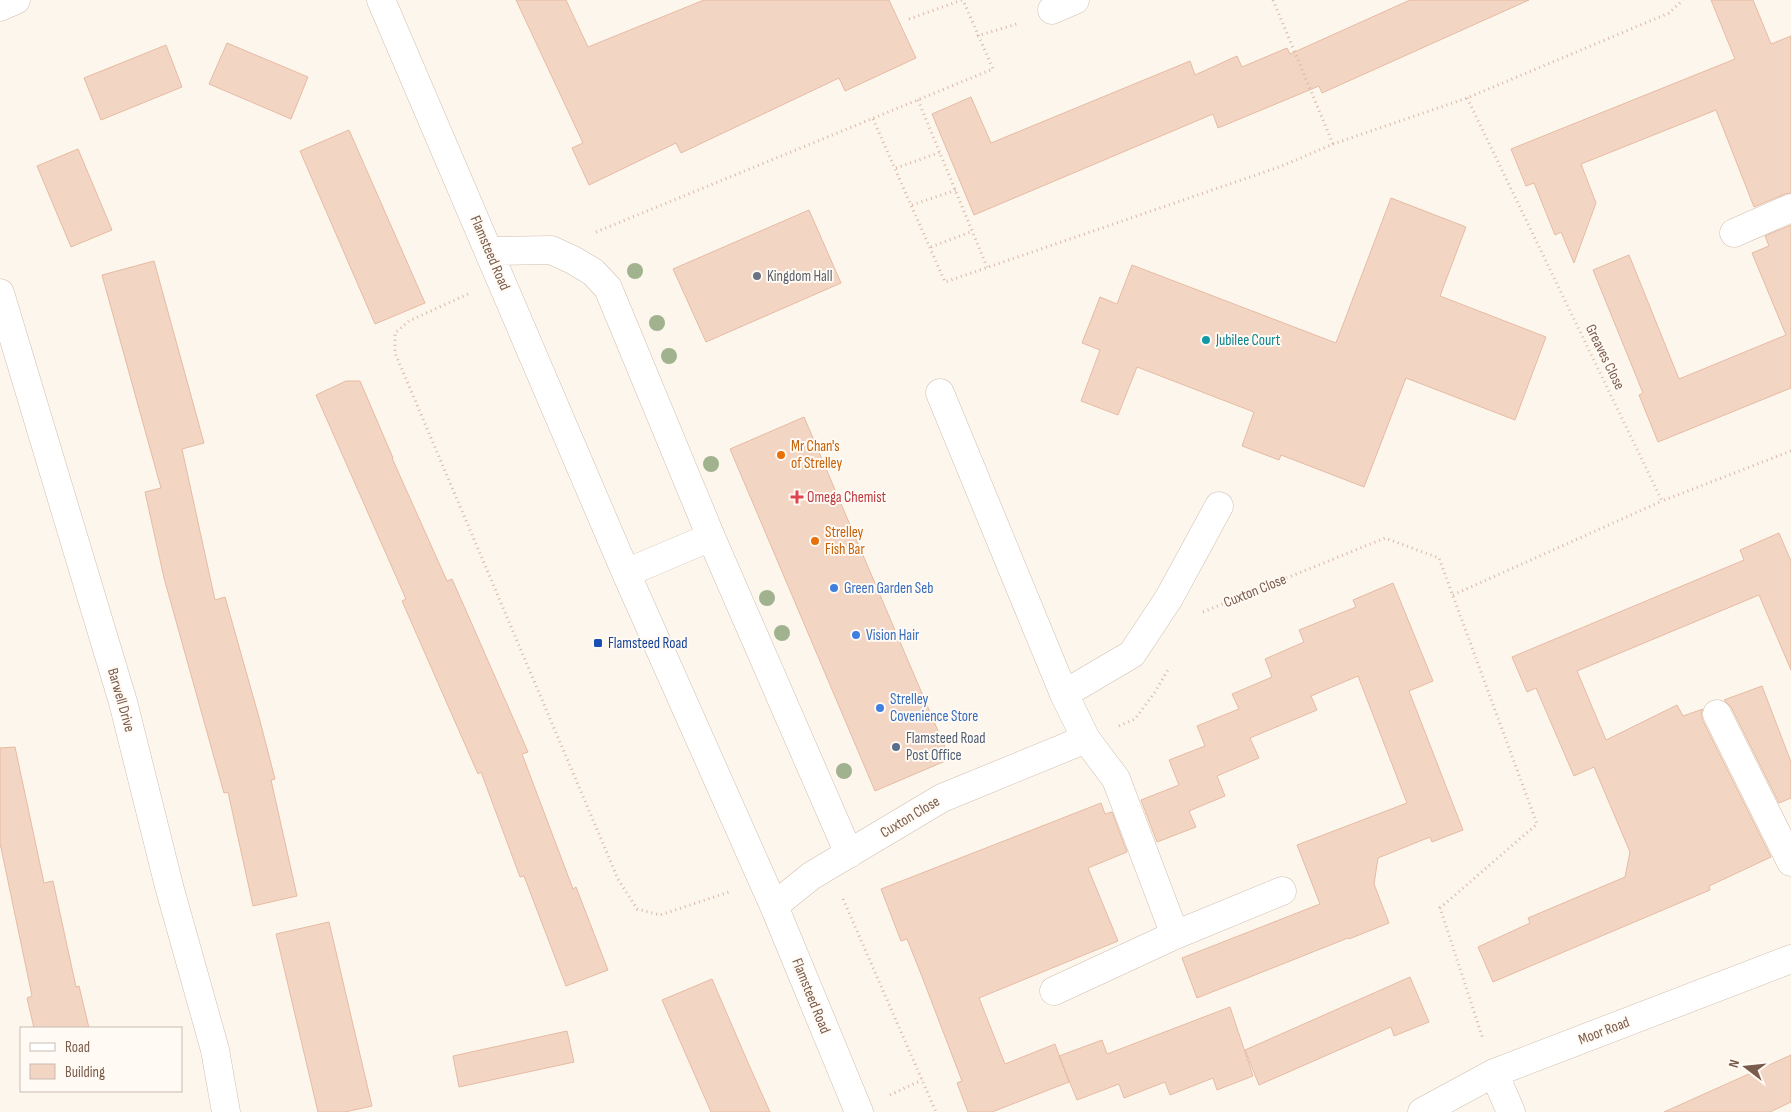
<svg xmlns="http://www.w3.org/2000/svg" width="1791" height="1112" font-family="'Sofia Sans Condensed',sans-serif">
<rect width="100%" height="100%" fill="#fdf6ec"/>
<path fill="#f3d5c3" stroke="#e6bba3" d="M516,0h50l22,47 116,-47h185l27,58 -71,33 -6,-13 -158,75 -5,-10 -87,42 -17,-37 11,-5z
M1410,0h119l-207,93 -3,-7 -101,42 -5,-14 -239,101 -42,-101 39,-17 20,46 199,-82 5,14 42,-19 5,11 45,-19 3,6z
M1711,0h42l18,44 20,-8v157l-6,1 -31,13 -38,-97 -135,54 15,39 -22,60 -13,-31 -6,3 -21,-52 -8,3 -15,-37 224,-90z
M227,43l81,34 -17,42 -82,-35z
M166,45l16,42 -81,33 -17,-42z
M349,130l76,173 -50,21 -75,-173z
M78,149l34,81 -41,17 -34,-81z
M1391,198l75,29 -26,69 106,41 -31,83 -109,-42 -42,109 -83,-32 -2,5 -37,-14 12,-34 -117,-45 -19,48 -37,-14 19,-51 -18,-7 18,-46 17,7 15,-39 204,78z
M809,210l32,73 -135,59 -33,-73z
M1791,225v163l-133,54 -19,-47 4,-2 -50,-123 36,-15 50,124 107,-44 -34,-82 17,-7 -4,-10z
M154,261l50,182 -22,6 33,151 10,-3 35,124 15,58 -4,1 26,116 -44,10 -25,-114 -4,1 -60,-215 -19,-86 16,-4 -59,-213z
M346,381h14l33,77h-1l55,123 5,-2 19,43 57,130 -6,2 51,135 3,-2 32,83 -42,16 -42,-110 -4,1 -39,-105 -3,2 -76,-173 4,-2 -90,-204z
M804,417l146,342 -75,32 -145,-342z
M1779,533l12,28v109l-32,-75 -182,76 29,69 71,-35 6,11 20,-7 -2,5 2,7 68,136 -62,29 1,4 -217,92 -15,-35 52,-24 -2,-5 97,-41 5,-25 -36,-85 -20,9 -38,-88 -9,4 -15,-35 232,-97 -4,-10z
M1393,583l40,98 -24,10 54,139 -31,12 -2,-5 -52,21 -4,26 15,39 -40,16 -1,-1 -151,60 -15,-40 138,-54 -23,-59 110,-42 -49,-127 -47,20 6,14 -67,28 9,20 -42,18 8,20 -36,15 7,16 -39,15 -16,-42 38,-15 -10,-25 36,-14 -8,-20 42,-17 -7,-15 40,-17 -7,-18 39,-17 -5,-12 57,-23 -3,-7z
M1762,686l29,76v36l-12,5 -48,-96 -7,-7z
M15,747l29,136 9,-2 23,106 3,-1 10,42h-55l-7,-30 5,-2 -32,-153v-95z
M1101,803l4,11 7,-2 15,40 -39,16 30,73 -139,57 26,66 50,-20 14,38 -77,30h-24l-11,-29 5,-2 -41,-107 -14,-35 -6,2 -20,-52z
M329,922l43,184 -27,6h-27l-42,-178z
M1410,977l19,45 -35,14 -3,-9 -132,58 -14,-35z
M712,979l37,86 21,47h-59l-49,-112z
M1230,1007l23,69 -36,14 -4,-12 -43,17 -5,-13 -41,16 -5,-14 -42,16 -18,-44 43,-16 5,14z
M567,1031l7,31 -115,25 -6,-31z
M1791,1055v47l-21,10h-106z"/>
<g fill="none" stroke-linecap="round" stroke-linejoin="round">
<g stroke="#d1beb0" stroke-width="29">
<path id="minor" d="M381,0l245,573 148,333 85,206
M0,7l16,-7
M1052,10l23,-10
M1734,233l57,-25
M489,251l62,-1 22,10 20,12 15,16 103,249 138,317
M0,293l123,409 46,184 46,164 11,62
M626,573l85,-36
M1064,694l68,-40 37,-56 50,-92
M1717,714l74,148
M1086,739l30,40 59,156
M774,906l37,-30 131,-78 144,-59 -22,-45 -124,-301
M1054,991l121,-56 107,-44
M1494,1073l17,39
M1422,1112l72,-39 297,-114"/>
</g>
<path stroke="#d9b8a5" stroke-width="3" stroke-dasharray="1 4" stroke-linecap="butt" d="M1273,0l60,144
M909,19l53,-19
M977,36l43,-13
M1467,98l195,403 129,-50
M918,100l69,167
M873,119l72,163 337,-116 51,-22 134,-46 202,-85 14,-13
M896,168l45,-16
M912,205l44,-15
M596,232l397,-163 -30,-69
M931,247l42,-16
M468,294l-59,27 -14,12v20l223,526 19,30 23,6 69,-23
M1453,595l209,-94
M1203,612l182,-74 54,20 98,266 -97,84 43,131
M1119,726l16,-7 20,-27 14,-24
M843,899l93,213
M890,1095l32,-15"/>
<use href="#minor" stroke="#fff" stroke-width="28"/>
</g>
<g fill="#a0b28e">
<circle cx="635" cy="271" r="8"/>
<circle cx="657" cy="323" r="8"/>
<circle cx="669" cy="356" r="8"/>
<circle cx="711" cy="464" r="8"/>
<circle cx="767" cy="598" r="8"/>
<circle cx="782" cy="633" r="8"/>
<circle cx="844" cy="771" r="8"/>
</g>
<circle fill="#6b7280" stroke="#fffaf3" stroke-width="2" cx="757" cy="276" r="5"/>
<circle fill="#0f9aa8" stroke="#fffaf3" stroke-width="2" cx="1206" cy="340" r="5"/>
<g fill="#e8710a" stroke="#fffaf3" stroke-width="2">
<circle cx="781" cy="455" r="5"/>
<circle cx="815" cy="541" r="5"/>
</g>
<path fill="#e0444e" stroke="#fffaf3" stroke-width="2" d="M794.5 489.5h5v5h5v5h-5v5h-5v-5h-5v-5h5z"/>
<g fill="#3f7fe0" stroke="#fffaf3" stroke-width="2">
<circle cx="834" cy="588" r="5"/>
<circle cx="856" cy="635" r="5"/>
<circle cx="880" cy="708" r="5"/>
</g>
<rect fill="#1a4fb4" stroke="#fffaf3" stroke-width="2" x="593" y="638" width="10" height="10" rx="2.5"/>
<circle fill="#5c6f8a" stroke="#fffaf3" stroke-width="2" cx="896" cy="747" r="5"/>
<g text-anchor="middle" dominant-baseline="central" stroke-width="4" stroke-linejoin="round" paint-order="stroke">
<g font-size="15" fill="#7a5c4d" stroke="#fffaf3">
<text transform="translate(490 253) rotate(67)">Flamsteed Road</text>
<text transform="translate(1605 357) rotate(64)">Greaves Close</text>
<text transform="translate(1255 591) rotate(-22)">Cuxton Close</text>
<text transform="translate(121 700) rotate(74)">Barwell Drive</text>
<text transform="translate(910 817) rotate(-31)">Cuxton Close</text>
<text transform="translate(811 996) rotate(68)">Flamsteed Road</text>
<text transform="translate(1604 1031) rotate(-21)">Moor Road</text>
</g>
<g font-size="15" fill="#5b616d" stroke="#fffaf3" text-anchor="start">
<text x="767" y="276">Kingdom Hall</text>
</g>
<g font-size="15" fill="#0d838f" stroke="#fffaf3" text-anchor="start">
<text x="1216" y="340">Jubilee Court</text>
</g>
<g font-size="15" fill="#c56008" stroke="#fffaf3" text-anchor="start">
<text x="791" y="446">Mr Chan's<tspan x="791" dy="17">of Strelley</tspan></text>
<text x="825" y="532">Strelley<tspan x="825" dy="17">Fish Bar</tspan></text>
</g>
<g font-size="15" fill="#be3a42" stroke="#fffaf3" text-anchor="start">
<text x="807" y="497">Omega Chemist</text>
</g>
<g font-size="15" fill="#366cbe" stroke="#fffaf3" text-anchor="start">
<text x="844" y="588">Green Garden Seb</text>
<text x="866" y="635">Vision Hair</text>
<text x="890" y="699">Strelley<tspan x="890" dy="17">Covenience Store</tspan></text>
</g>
<g font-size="15" fill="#164399" stroke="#fffaf3" text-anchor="start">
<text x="608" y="643">Flamsteed Road</text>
</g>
<g font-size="15" fill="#4e5e75" stroke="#fffaf3" text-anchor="start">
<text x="906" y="738">Flamsteed Road<tspan x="906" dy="17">Post Office</tspan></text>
</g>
</g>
<rect x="20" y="1027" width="162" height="65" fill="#fffaf3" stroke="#cabbb1"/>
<rect x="30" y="1043" width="25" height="8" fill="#ffffff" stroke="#cabbb1"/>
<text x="65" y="1052" font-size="15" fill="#7a5c4d">Road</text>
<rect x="30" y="1064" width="25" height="15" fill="#f3d5c3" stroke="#cabbb1"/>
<text x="65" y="1077" font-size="15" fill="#7a5c4d">Building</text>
<g transform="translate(1746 1067) rotate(286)" stroke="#fffaf3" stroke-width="4" paint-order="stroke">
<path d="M0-4L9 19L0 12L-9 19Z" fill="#7a5c4d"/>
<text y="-8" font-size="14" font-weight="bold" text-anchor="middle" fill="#7a5c4d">N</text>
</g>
</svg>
